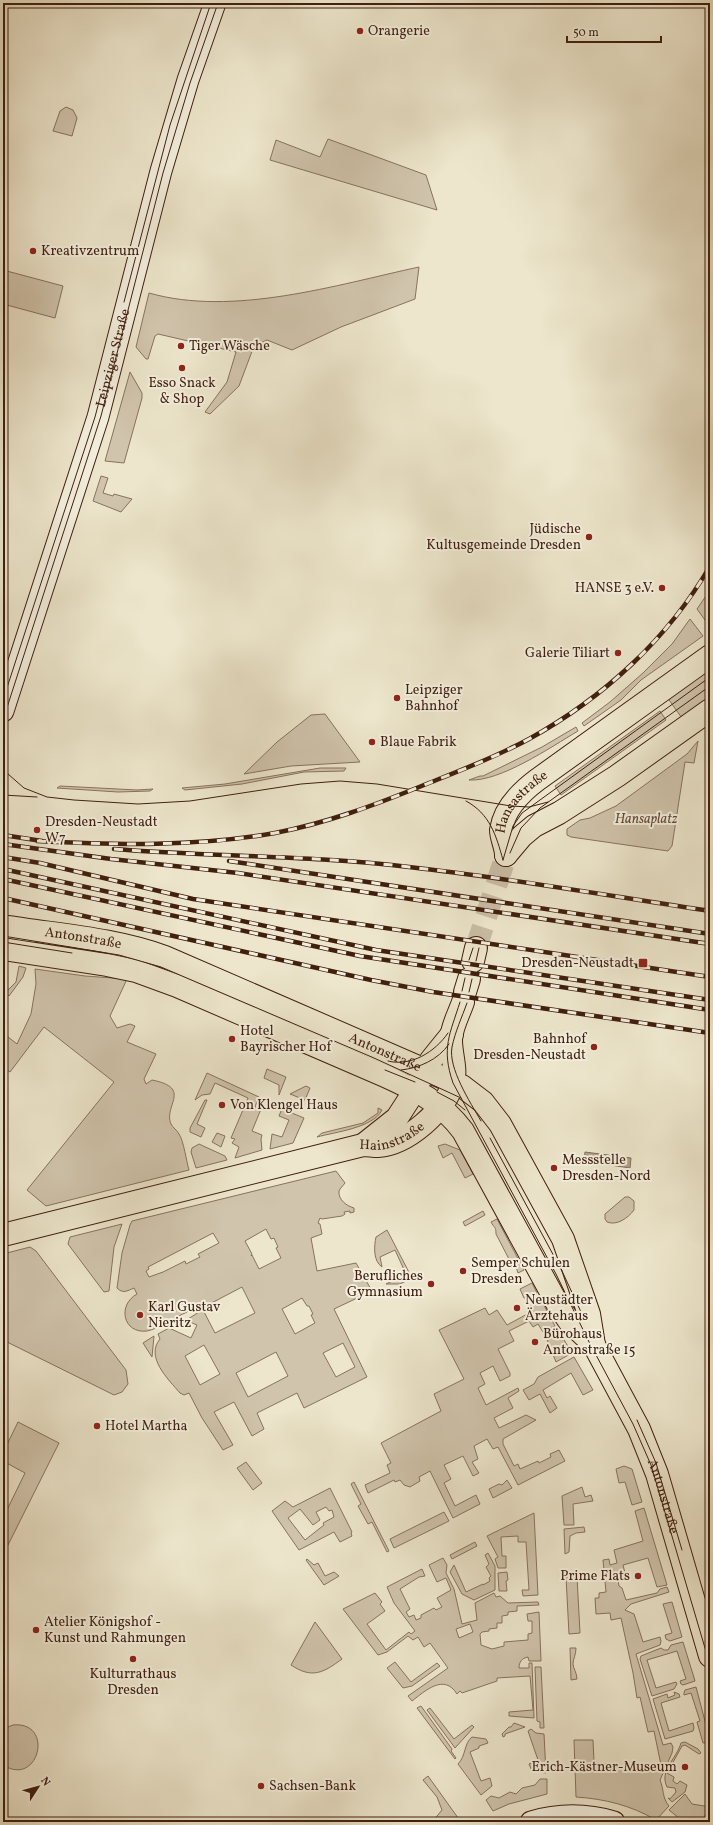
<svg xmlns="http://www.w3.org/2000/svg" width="713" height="1825" font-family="Vollkorn,serif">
<rect width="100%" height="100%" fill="#ede6cc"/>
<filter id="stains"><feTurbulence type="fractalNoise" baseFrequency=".005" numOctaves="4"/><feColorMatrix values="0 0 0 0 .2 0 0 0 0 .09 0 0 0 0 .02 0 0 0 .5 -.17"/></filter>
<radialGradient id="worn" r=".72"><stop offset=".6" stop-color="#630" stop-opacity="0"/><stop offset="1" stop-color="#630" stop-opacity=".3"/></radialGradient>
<path fill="#d0c4ac" stroke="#88725e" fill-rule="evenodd" d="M66,107l7,3 4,8 -5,18 -19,-5 7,-20z
M328,139l98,36 11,35 -167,-50 6,-20 44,17z
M419,267l-4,32 -74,28 -49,23 -25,-10 -13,6 -15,40 -29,28 -5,-2 22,-30 9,-30 -78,-18 -3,2 -7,23h-2l-10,-12 13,-54c84,24 187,-8 270,-26z
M3,270l60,16 -8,32 -52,-14z
M130,372l12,21v5l-18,65 -19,-2z
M101,476l7,2 -5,15 10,3 1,-2 18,5 -11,13 -28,-11z
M710,590v37l-13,-18z
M690,619l13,17 -62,44 -20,20 -37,26 -2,-3 28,-21 33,-29 29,-29z
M710,665v37l-26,19 -17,-24z
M660,711l6,9 -105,75 -6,-9z
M325,714l35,48 -69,4 -47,8 33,-32 34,-27z
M576,727l2,4c-27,16 -78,51 -109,49l11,-4h3l59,-29z
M698,741l-4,22 -9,-1 -13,84 -4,5 -97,-14 -4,-2v-6l13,-9 10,-2 26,-12 71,-52z
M320,768h26l-2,3 -40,1 -62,12 -57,6 -3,-2 43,-4z
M60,786l77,4 16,-1 -3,2 -32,1 -61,-4z
M19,966l7,2 -3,9 -14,19 -4,-3 11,-11z
M35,969l50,7 42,3 -17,37 7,12 13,-4 5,2 -8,16 29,12 -12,25 2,5 6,-4c41,8 11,26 19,44 2,4 6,6 8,10 5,8 7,26 10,36l-143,36 -19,-16 87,-108 -70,-55 -34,45 -5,-3 -2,2v-38l14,11 14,-30 5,-30z
M267,1069l19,8 -7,18v-10l-15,-7z
M207,1073l52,24 -4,10 6,2 -9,22 10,4 -1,4 1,11 -27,8 4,-11 -7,-4 3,-4 -4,-1 17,-40 -33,-15 -5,11 -8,1 -7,5z
M306,1086l4,2 -5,12 -15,-6z
M205,1100h2l-10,24 8,4 -4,9 -11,-5v-4z
M283,1106l4,2v3l17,7 -11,25 -23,6 2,-15 10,3 7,-17 -10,-4z
M378,1108l4,2c-9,18 -47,22 -65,27l5,-4 41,-10 15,-10z
M217,1133l8,3 -4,11 -9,-5z
M199,1144l26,12 2,4 -31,8 -5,-16 1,-4z
M445,1144l15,6 13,24 -8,4 -13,-25 -9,5 -5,-12z
M336,1171l9,12c-2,3 -5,5 -6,8 -1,9 8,15 15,17v4l-4,1v-2l-6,1 1,2 -3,2 -20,3 -2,-1 -2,5 2,1 2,10 -11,4 6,33 39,-8 16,28 -38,18 33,68 -63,31 -7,-15 -40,20 7,16 -12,7 -18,-34 -20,10 19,33 -10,5 -21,-32 -13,-25 -5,2 -4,-2c-12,-14 -35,-36 -20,-54l-2,-5 11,-6 22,10 6,-13 -10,-4 1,-2 11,-7 -4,-9 -7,3 1,3 -2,3c-11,5 -29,17 -40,19 -24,3 -30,-26 -10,-37l-3,-6c-7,3 -11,6 -17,0l5,-35 8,-28 2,-4zM266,1229l5,10 3,-1 4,9 -2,1 5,10 -22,11 -7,-14 -1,1 1,-2 -7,-13zM213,1233l6,10 -21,11 2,3 -14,7 -1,-3 -22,11 -14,5 -3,-6 3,-2 -1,-2zM242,1287l13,26 -40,20 -13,-25zM302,1298l5,8h2l4,8 -2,1 4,8 -20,11 -13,-25zM343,1343l12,24 -19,10 -13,-24zM204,1345l16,29 -20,11 -15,-29zM276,1352l12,24 -40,21 -12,-24z
M625,1197h4l5,4v9c-6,8 -17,16 -27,12l-2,-3v-5z
M483,1211l2,4 -20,11 -2,-4z
M497,1219l27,51 -6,3 -3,-9 -4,-1 -15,-29c0,-8 -2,-6 -5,-12z
M122,1224l-8,23 -5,44 -5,1 -36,-48 2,-7z
M387,1230l25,48 -12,6h-14l20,-10 -11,-24 -15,7 2,10c-9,-6 -8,-21 -6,-30z
M30,1247l6,4 90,119 2,14 -6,8 -8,3 -111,-55v-86z
M532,1283l5,10 -10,6 -3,-1 -4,-9z
M539,1296l16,30 -12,6 -5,-8 -5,3 -4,-6 -20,10 5,10 -16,8 12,24v3l-10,5 -7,-15 -13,7 5,11 -7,4 8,17 32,-17 1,3 -11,7 5,10 -19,10 5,10 27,-13 10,5 -33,19v5l11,22 4,-2 2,5 18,-8 1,2 12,-6 -1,-3 9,-4 6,11 -47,24 -20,-38 -5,2 -6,-10 -13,7 4,13 -6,3 7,11 -6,3 -10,-20 -19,9 7,14 -7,4 11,23 21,-11 4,9 -27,14 -23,-47 -11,6 1,4 -10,6 -6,-2 -4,-5 -5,2 -1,-2 -26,13 -3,-8 25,-12 -3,-8 4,-2 -10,-20 60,-32 -7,-17 30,-15 -25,-49 46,-22 4,7 8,-5 10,15 24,-13 -3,-8z
M558,1330l14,23 -16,9 -10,-25z
M154,1336l-2,21 -9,-14z
M574,1357l19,33 -10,5 -12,-22 -28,17 4,8 3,-2 7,12 -7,5 -10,-19 -11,6 -6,-10 11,-6 4,-7z
M18,1422l41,21 -53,106 -3,-1v-30l22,-45 -22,-12v-8z
M246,1462l16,21 -9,7 -16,-22z
M624,1466l8,3 10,33 -10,3 -7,-23 -6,1 -3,-14z
M507,1480l5,8 -19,10 -4,-9 10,-5 3,1z
M354,1482l35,69 -2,1 -15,-30 -4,2 -10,-18 3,-2 -10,-20z
M582,1487l3,10 6,-2 2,6 -20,3 1,21h-10l-2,-29z
M330,1488l22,44 -1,1 1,3 -12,6 -6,-10 -35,18 -27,-39 13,-10 8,6zM326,1507l3,4 3,-1 2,7 -11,6 1,2 -19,15 -17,-22 12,-9 13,16 7,-5 -4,-8z
M644,1508l23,77 -10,2 -9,-29 -25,7 2,8 -8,2 2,11 3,2 4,12 31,-7 3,-4 7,-2 2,5 -38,12 -6,6 9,4 9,28 17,-5 1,4 -1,4 -24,9 27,91 8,-2 2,4 -1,6 -12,27c4,9 2,18 9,26l-13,14c-26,-15 -51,-21 -80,-23l-2,-57h19l1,22 46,7 21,-4 -7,-34 -6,1 -8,-35 -3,1 -4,-25 -12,-55 -10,2 -1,-7 -14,1 -1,-16h4v-5l7,-1 -3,-32 6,-1 1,6 7,-2 -3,-13 29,-9 -8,-30z
M444,1512l5,9 -55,27 -4,-9z
M534,1513l4,82 -15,1 -1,-6h7l-3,-48h-8v-6l-17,1 1,19h4v12h-8l-3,-9 3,-2 -11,-21z
M584,1527l1,5 -9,1 -6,3 -1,16 -4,2 -1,-25z
M475,1542l2,4 -25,13 -2,-4z
M488,1553l7,13v24l-21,10 -12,-6 -12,-22 4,-7 12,27 17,-8v1l7,-4 -1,-3 2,-2 -5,-9 3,-3 -4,-9z
M443,1558l4,7 -1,8 8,16 8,35 15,-4 -2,-17 19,-10 2,4 4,-1 8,7 30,-1 1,3 -22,1v5l-9,1v3l-6,1v7h-5v5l-8,1v2l-7,1 -2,2 1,11 11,4 12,-3v-4l24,-2v-6l4,-1v-12h-4l-1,-7 12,-2 2,49h-12l-1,-4c-6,1 -9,5 -9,11h10v-5h3l2,55 -25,-2v-4l24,-2 -3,-34 -33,2v3l-35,12 -2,-2 -3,3c-13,-21 -32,-3 -45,7l-4,-5 40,-28 -18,-25 -6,4 -6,-10 -5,3 -5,-4 -21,16 -9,3 -35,-46 32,-16 7,9 -2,2 5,7 -18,13 19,26 23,-18 2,2 4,-3 -21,-28 -7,-16 35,-18 3,7 -6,1 -19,12 10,20 -4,3 3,5 5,-2 2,5 5,-2v-3l13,-7 2,2 6,-3 -5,-9 14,-8 -5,-12 -9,4 -8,-17zM470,1624l3,8 -14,6 -3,-9z
M307,1559l7,6 4,-2 7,13 9,-4 5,4 -15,9 -18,-25z
M507,1572l1,8 -2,1 1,10h-8l-1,-18z
M566,1577h11l3,56 -11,1z
M672,1602l10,35 -12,4 -4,-2 -1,-4 7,-2 -9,-29z
M315,1622l27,37c-19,14 -30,20 -51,6z
M683,1642l12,39 -12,4 -2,-1 -1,-3 6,-2 -9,-28 -30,9 9,28 20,-6 1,2 -3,5 -22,7 -12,-37 1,-3 20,-8 3,2h4l3,-5z
M570,1648h6c0,7 -3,11 -3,16 0,4 4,9 4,15l-6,1z
M395,1662l16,20 26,-19 3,3 -28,20 -9,2 -16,-20z
M535,1667h6l3,61h-4v-6l-3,-1z
M696,1687l14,53v2l-7,1 -6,-21 3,-1 -9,-28 -7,2v-2l1,-3z
M674,1692l5,2 1,3 -19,6 8,28 24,-8 1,5 -1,3 -28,8 -12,-40 14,-5 1,4 7,-3z
M421,1706l31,43 -1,2 5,7 -1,1 -38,-51z
M430,1708l24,31 18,-14 2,2 -19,21 -28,-38z
M514,1723l11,4 -20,7v2l-2,1 -1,-3 7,-7h2z
M13,1725c42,-4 26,63 -10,40v-36z
M531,1729l5,4 8,1 2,39 -14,-2 -3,-7 9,-4 -10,-29z
M472,1737l14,2 2,4 -9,3v2l-9,4 11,29 9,-3 2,8 -11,9 -23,-31c8,-8 6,-21 14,-27z
M685,1742l13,7 3,4 -2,1 -14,-9 -3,1 -15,27 7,4 -1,4 4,3 3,-3 7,4 -2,7 -13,10 -4,-4 2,1 6,-7 -1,-4 -8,-1c-8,-17 9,-27 14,-44z
M710,1752v41l-4,-17v-13l2,-1 -1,-8z
M428,1776l33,46h-33l2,-1 2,1 10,-12 -5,-13 -14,-17z
M540,1779h7v15l-38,10 -16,7 -7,-11 5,-4 8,2 11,-6 6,2 6,-6 13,-3z
M685,1794l7,10 18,3 -9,15h-17l-15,-12z"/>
<path fill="#b2a28c" stroke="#846e5a" d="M585,1152l46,6 -1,10 -46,-7z"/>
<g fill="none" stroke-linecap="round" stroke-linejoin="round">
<path stroke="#cabea6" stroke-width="22" stroke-dasharray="22 11" stroke-linecap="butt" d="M476,948l30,-93"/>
<g stroke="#401f0f" stroke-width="23">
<g id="secondary">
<path id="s1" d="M3,711l95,-294 63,-246 27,-91 27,-77"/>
<path d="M531,1822c27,-8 56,-8 83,0"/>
</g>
</g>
<g stroke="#401f0f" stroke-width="24">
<g id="primary">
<path id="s2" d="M506,855c0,-8 -5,-17 -5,-25 3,-21 20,-38 36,-50l173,-124"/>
<path d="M506,855l16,-19 12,-10 25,-13 58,-37 93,-66"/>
<path id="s3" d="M3,926c54,9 110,12 162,31l297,129 21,16 17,22 63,115 26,75 5,31 45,84 18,45 53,182"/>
<path d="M3,949l104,16 29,6 41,15 208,90c33,15 56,26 78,55l95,174 11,16 25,24"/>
<path d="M473,961l3,-13"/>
<path d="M465,992l4,-13"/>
<path d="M363,1145l34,-27 11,-17 23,-41 21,-26"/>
<path id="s4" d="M3,1235l360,-90c5,0 10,1 15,1 29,-2 67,-35 75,-63 4,-14 -2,-28 -2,-43 0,-12 8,-26 12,-38"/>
</g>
</g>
<use href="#secondary" stroke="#f3efde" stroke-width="21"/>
<use href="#primary" stroke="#ede6cc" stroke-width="22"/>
<path stroke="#401f0f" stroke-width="1" d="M124,302l46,-177 41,-122
M3,700l92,-283 6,-23
M3,720l98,-304 62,-243 27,-90 28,-80
M3,766l5,8 16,14 23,9 27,3 64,4 52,-3 111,-17 39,-3 37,3 134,22 18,1 19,-5
M3,795l34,2
M466,801c24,13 30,34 37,59
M510,853l11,-25 19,-20 170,-122
M503,860l10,-34 9,-13 188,-136
M3,936l116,19 42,12 213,91 87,40
M3,942l69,11
M469,960l4,-12
M476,961l3,-13
M462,991l3,-13
M469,992l3,-13
M460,1002c-10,32 -19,46 -7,81l103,191 32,66 45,84 18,41 59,200
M467,1003c-5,14 -12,29 -15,44 -4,21 18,55 29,74
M388,1061c23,6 47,-9 60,-28
M385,1070l30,12
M401,1070c18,-2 37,-10 48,-26
M437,1092l17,9 11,9
M490,1138l72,133 19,41
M637,1420l19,43 26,87"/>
<g stroke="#401f0f" stroke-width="4.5">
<path id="rail" d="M3,835l39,6
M37,841c79,4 160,6 238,-8 52,-10 100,-28 149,-48 35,-14 72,-28 105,-46 74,-41 139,-100 181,-173
M3,844l108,15 127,14 472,71
M114,849c98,8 197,6 295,18 100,11 201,29 301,44
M3,857l37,6 153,36 517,78
M229,861l481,73
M3,869l373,81 334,50
M3,879l357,77 350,54
M3,898l368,82 62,12 277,41"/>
</g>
<use href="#rail" stroke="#f3efde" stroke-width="3" stroke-dasharray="9" stroke-linecap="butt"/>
</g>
<g fill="#8f2418" stroke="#f3efde" stroke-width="1.5">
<circle cx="360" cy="31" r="4"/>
<circle cx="33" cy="251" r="4"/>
<circle cx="181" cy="346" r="4"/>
<circle cx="182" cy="368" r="4"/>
<circle cx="589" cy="537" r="4"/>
<circle cx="662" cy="588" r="4"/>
<circle cx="618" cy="653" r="4"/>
<circle cx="397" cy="698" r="4"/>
<circle cx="372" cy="742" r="4"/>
<circle cx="37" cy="830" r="4"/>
<rect x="638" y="958" width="10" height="10" rx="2"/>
<circle cx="232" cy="1039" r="4"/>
<circle cx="594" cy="1047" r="4"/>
<circle cx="222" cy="1105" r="4"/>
<circle cx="554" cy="1168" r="4"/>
<circle cx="463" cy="1271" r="4"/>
<circle cx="431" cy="1284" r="4"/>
<circle cx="517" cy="1308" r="4"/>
<circle cx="140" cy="1315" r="4"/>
<circle cx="535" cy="1342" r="4"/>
<circle cx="97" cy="1426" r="4"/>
<circle cx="638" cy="1576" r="4"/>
<circle cx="36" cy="1630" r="4"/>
<circle cx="133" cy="1659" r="4"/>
<circle cx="685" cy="1767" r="4"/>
<circle cx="261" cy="1786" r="4"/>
</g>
<g text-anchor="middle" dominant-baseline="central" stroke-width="4" stroke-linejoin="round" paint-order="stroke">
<g font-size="14" fill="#401f0f" stroke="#f3efde" text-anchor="start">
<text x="368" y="31">Orangerie</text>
<text x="41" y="251">Kreativzentrum</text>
<text x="189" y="346">Tiger Wäsche</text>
<text x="182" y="383" text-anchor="middle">Esso Snack<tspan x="182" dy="16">&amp; Shop</tspan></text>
<text x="581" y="529" text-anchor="end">Jüdische<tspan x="581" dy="16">Kultusgemeinde Dresden</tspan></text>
<text x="654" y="588" text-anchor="end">HANSE 3 e.V.</text>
<text x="610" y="653" text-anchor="end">Galerie Tiliart</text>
<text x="405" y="690">Leipziger<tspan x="405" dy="16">Bahnhof</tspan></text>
<text x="380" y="742">Blaue Fabrik</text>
<text x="45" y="822">Dresden-Neustadt<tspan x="45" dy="16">W7</tspan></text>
<text x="634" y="963" text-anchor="end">Dresden-Neustadt</text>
<text x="240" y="1031">Hotel<tspan x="240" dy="16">Bayrischer Hof</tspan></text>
<text x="586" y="1039" text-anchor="end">Bahnhof<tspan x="586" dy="16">Dresden-Neustadt</tspan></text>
<text x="230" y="1105">Von Klengel Haus</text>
<text x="562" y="1160">Messstelle<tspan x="562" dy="16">Dresden-Nord</tspan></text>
<text x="471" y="1263">Semper Schulen<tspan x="471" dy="16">Dresden</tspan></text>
<text x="423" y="1276" text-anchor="end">Berufliches<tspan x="423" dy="16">Gymnasium</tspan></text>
<text x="525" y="1300">Neustädter<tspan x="525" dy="16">Ärztehaus</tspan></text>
<text x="148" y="1307">Karl Gustav<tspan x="148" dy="16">Nieritz</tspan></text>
<text x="543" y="1334">Bürohaus<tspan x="543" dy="16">Antonstraße 15</tspan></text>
<text x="105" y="1426">Hotel Martha</text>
<text x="630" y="1576" text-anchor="end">Prime Flats</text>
<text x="44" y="1622">Atelier Königshof -<tspan x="44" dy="16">Kunst und Rahmungen</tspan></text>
<text x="133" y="1674" text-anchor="middle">Kulturrathaus<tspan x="133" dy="16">Dresden</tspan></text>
<text x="677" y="1767" text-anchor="end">Erich-Kästner-Museum</text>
<text x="269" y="1786">Sachsen-Bank</text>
</g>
<g font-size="14" fill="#401f0f" stroke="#f3efde">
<text stroke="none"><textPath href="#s1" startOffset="370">Leipziger Straße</textPath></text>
<text stroke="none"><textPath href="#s2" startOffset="61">Hansastraße</textPath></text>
<text stroke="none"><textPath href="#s3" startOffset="81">Antonstraße</textPath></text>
<text stroke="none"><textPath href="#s3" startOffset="405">Antonstraße</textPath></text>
<text stroke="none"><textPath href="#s4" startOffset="402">Hainstraße</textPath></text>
<text stroke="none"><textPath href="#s3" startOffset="952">Antonstraße</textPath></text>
</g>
<g font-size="14" font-style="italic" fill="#644836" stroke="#f3efde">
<text x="646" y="819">Hansaplatz</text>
</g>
</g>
<rect width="713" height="1825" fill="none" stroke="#ede6cc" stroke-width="16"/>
<rect x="4" y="4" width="705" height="1817" fill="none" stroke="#401f0f" stroke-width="2"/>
<rect x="8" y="8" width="697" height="1809" fill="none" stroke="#401f0f"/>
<g transform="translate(38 1787) rotate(54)" stroke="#f3efde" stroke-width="3" paint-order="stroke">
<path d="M0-3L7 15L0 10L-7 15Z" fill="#401f0f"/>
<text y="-6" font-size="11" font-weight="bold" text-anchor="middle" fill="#401f0f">N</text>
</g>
<path d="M567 36v6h94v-6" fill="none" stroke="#401f0f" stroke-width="2"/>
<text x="573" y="36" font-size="12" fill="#401f0f" stroke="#f3efde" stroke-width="3" paint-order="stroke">50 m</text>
<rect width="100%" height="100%" filter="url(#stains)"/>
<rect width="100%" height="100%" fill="url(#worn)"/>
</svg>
